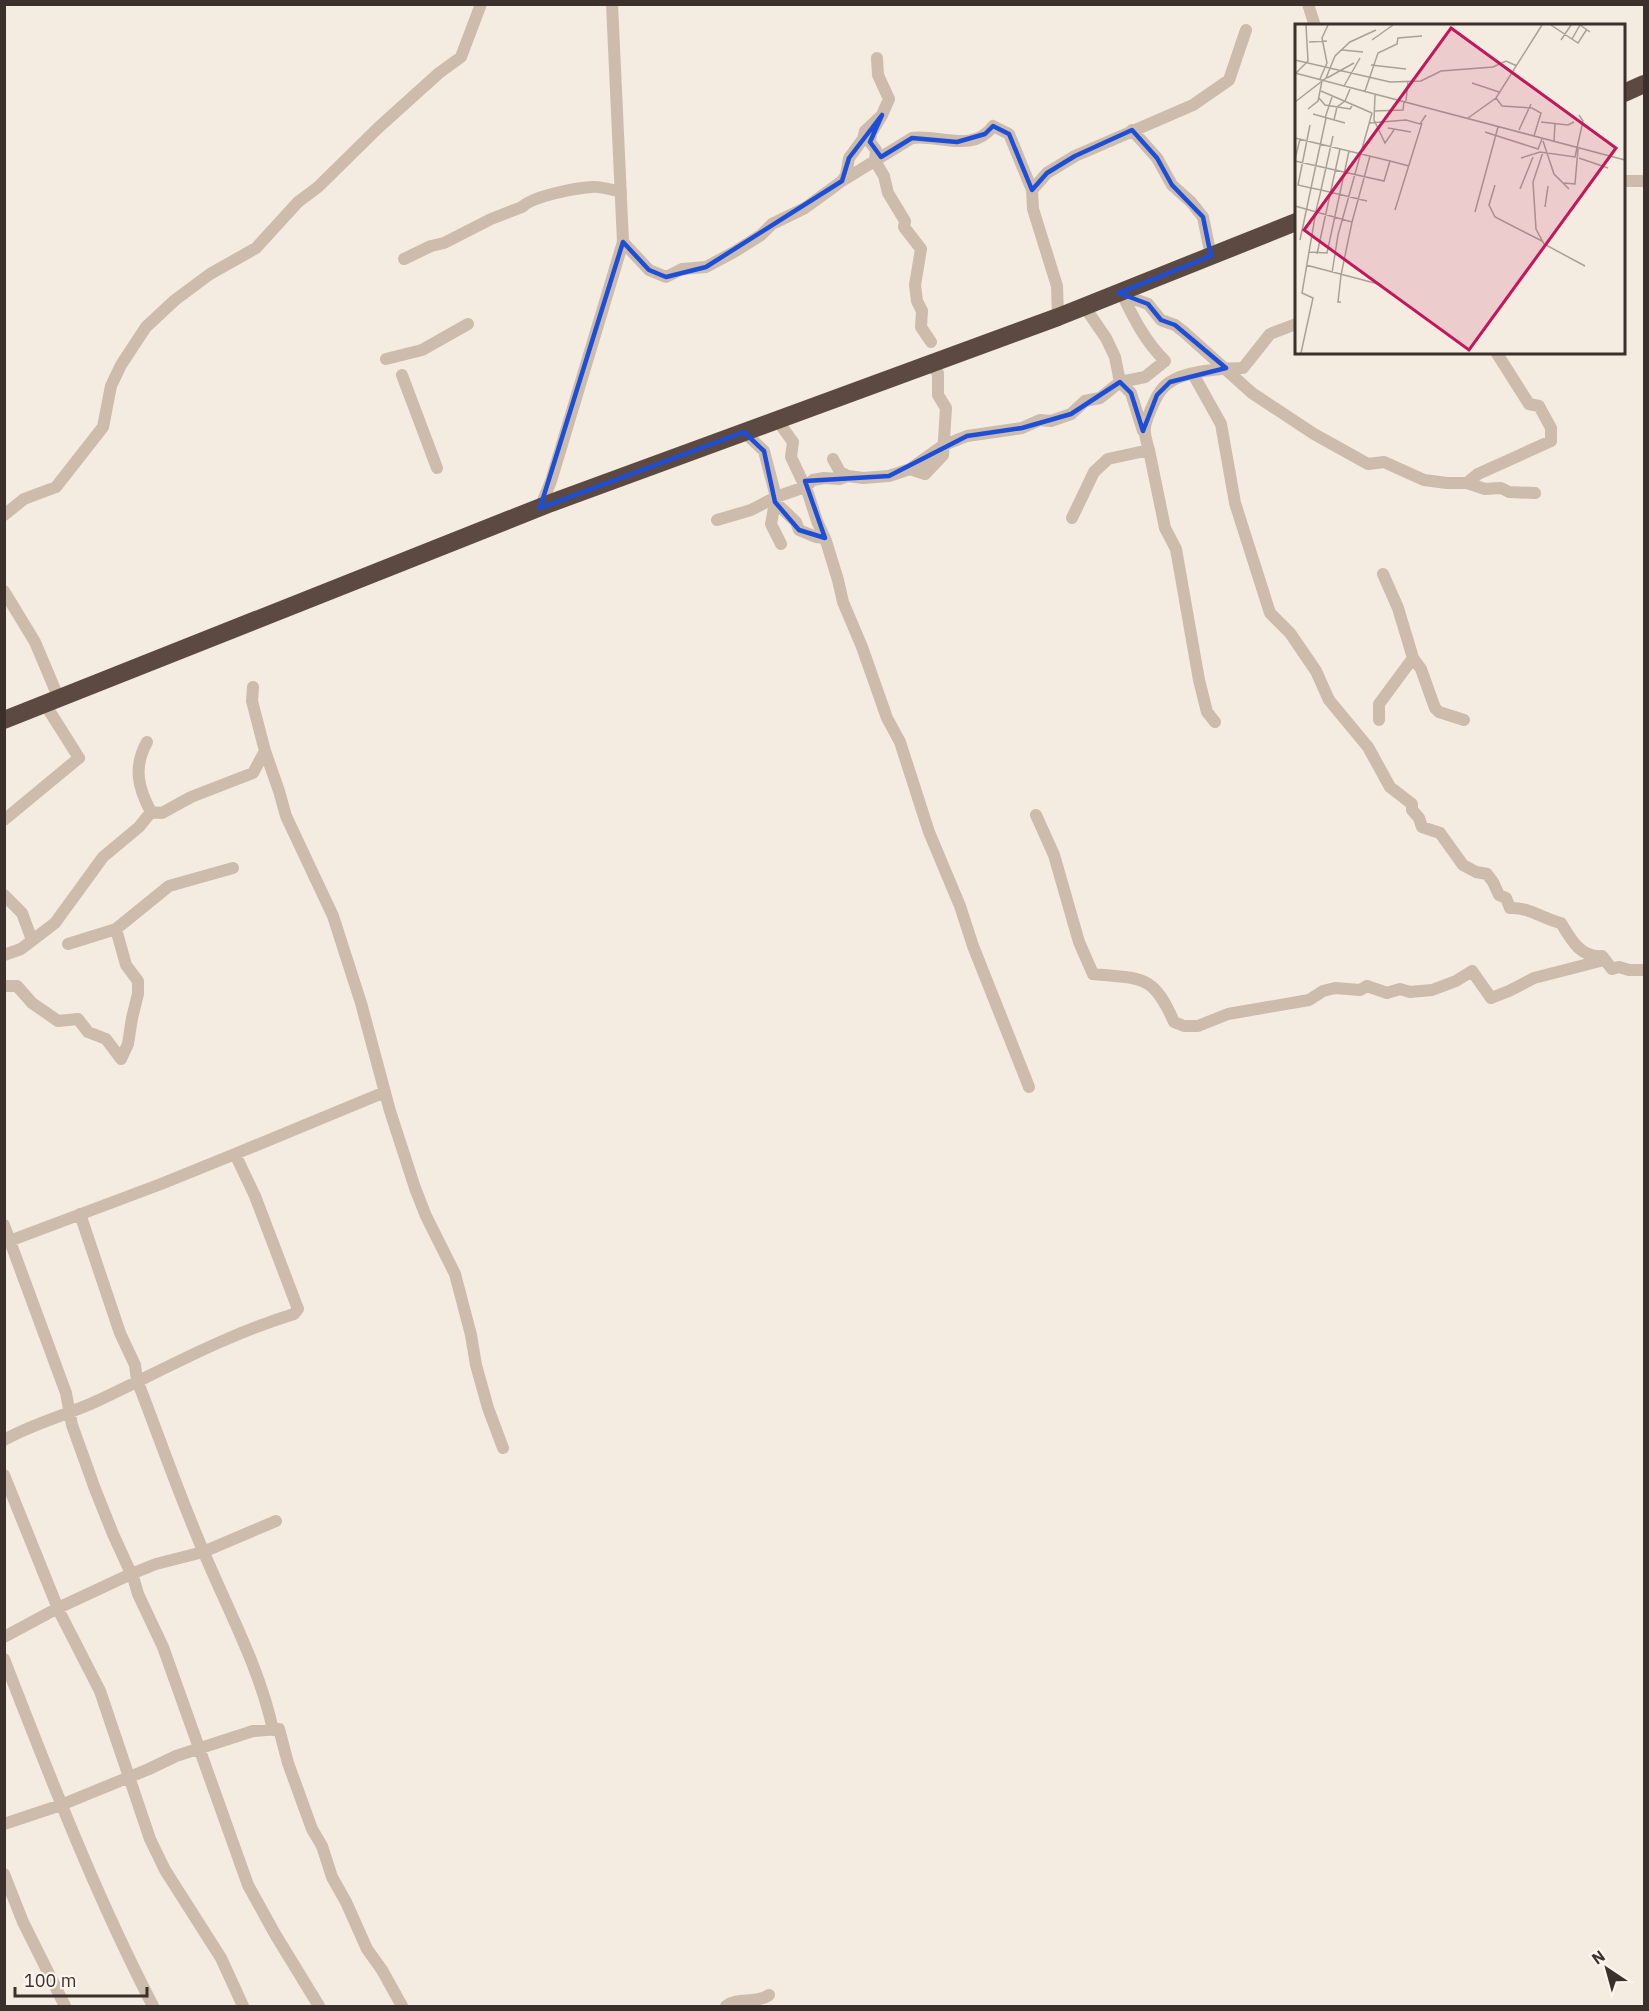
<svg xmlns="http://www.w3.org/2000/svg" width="1649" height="2011" font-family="'IBM Plex Sans',sans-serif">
<rect width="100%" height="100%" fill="#f4ebe1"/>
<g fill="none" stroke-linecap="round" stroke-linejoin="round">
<path stroke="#cdbbac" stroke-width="12" d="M1308,4l7,22
M882,115l-11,18 -1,9 6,8 -1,11 9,15 4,17 17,28 -1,6 17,22 -6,36 2,16 5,10 -1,16 10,15
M1132,130l25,28 15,27 19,17 12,15 8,39
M842,181l4,-6 3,-17 14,-19 2,-8 17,-16 7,-16 -11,-24 -1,-17
M1624,181h20
M1032,190l15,-17 28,-17 118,-51 36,-25 17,-50
M623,242l26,28 17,7 16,-8 24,-2 28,-15 27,-17 11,-11 33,-16 37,-27 70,-43c26,-4 61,16 81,-12l16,8 23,56 1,19 24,77 1,31
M404,259l27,-13 13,-3 47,-24 31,-12c11,-11 54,-19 70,-20 9,-1 20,3 29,5
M1120,294l28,10 13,16 14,5 9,7 68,61 62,41 54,30 16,-2 40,18 23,3h20l18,6 16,-1 8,4 26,1
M1084,306l22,32 9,19 5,25 11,11 12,38
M386,359l36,-9 46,-26
M1193,374l28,50 14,79 35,110 20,20 26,38 13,29 39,47 22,40 22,17v6l7,8 3,9 18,6 23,32 13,7 11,2 6,8 6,13 7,3 4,10c20,-1 33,11 51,15 10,17 20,35 41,33l10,13 7,-2 10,3h15
M402,375l35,93
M777,420l16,22 -2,15 17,36 9,28 9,20 12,39 5,22 19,45 25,71 13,24 29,90 31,74 13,40 56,141
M744,432l20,19 12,46 -5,27 10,20
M1149,450l16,78 11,21 23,131 8,32 8,10
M833,459l7,13 8,4
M910,469l15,5 18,-19 3,-47 -8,-13v-22l-9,-9
M1467,483l11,-9 73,-33v-13l-12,-22 -10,-2 -33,-52
M775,502l21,20 3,8 17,7 9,1
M540,508l11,-27 72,-239 -11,-238
M4,515l20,-16 32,-12 47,-60 8,-41 10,-21 25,-38 29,-27 35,-26 46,-26 42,-46 20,-15 60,-59 61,-55 22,-16 20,-53
M1072,518l22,-46 14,-13 41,-9c-6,-20 -6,-22 2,-41 4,-9 9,-21 19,-27 16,-11 53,-14 73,-14l27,-34 26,-10
M717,520l34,-10 25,-13 29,-10 8,-7 11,-2 16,1 8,-3 15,2 26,-2 21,-7 34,-24 23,-9 55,-8 18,-8 11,1 20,-7 14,-13 15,-3 20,-16 25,-5 20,-16c-20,-20 -31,-42 -43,-67
M1383,574l15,34 15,50 8,11 14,39 4,4 25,8
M4,591l31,51 24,57
M1379,720v-16l34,-46
M147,742c-14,25 -9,46 4,70
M265,751l14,40 7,25 47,100 28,87 29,108 25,77 11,28 29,58 16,61 5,30 12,43 15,40
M1036,815l18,40 25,87 14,32c48,5 60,-1 81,48l10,4h14l30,-12 81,-14 14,-9 12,-3 25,2 7,-4 20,7 13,-4 10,3 22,-2 24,-9 16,-10 19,27 18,-7 25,-13 70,-18
M4,820l75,-62 -34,-54
M4,895l18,18 10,27
M68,944l48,-15 53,-43 64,-18
M4,955l17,-6 34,-26 48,-66 36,-30 12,-15 11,1 29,-16 62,-24 12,-22 -13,-50 1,-14
M4,986h13l15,17 26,18 20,-2 10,13 18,7 15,20 7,-15 4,-26 6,-24v-13l-12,-16 -10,-36
M80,1214l40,119 15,32 2,15c23,59 43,118 68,175 24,57 55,114 68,175
M4,1225l62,168 6,32 23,64 18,45 21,46 4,14 25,53 85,238 27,49 44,72
M4,1243l157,-59 74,-30
M4,1440c30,-17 63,-25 93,-39 66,-31 128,-66 197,-87l4,-5 -43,-113 -20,-42 150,-62
M4,1475l55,136 41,80 50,148 15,31 56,88 22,48
M4,1637l54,-29 73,-34 25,-10 47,-12 73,-31
M4,1659c46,118 91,235 149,347
M4,1824l57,-19 88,-36 27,-13 77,-25 26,-2 9,34 24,66 10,17 10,31 14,25 21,47 15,21 20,36
M4,1874l19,48 42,84
M726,2006c12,-9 30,-2 43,-11"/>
<path stroke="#5c4a42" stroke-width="18" d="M1624,93l20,-9
M4,720l547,-217 507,-186 238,-95"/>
</g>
<path fill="none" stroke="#1d4ed8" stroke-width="4.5" stroke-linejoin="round" d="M882,115l-12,27 11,15 31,-19 45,4 28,-8 8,-8 16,8 23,56 15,-17 28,-17 57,-26 25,28 15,27 31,32 8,39 -92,37 29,11 13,16 14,5 51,43 -56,14 -13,13 -14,36 -12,-38 -11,-11 -49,32 -49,14 -55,8 -78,40 -84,5 20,57 -26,-8 -24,-28 -11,-51 -20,-19 -204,76 83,-266 26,28 17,7 40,-10 136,-86 7,-23z"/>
<g transform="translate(1295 24)">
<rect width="330" height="330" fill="#f4ebe1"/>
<path fill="none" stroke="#aaa098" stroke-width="1.5" d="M256,1l27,18 9,-14M277,15l8,-14 10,7M77,16l21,-15M266,16l10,-15M14,18l18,-1M47,26l21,2M0,36l95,22 31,-1 20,-10 52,-4 13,-6 11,5M76,41l35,4M0,49l330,87M1,49l12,-12 -2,-36M32,54l27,-15M25,55l7,-16 -5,-25 6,-13M177,59l27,9M49,62l16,-28M26,67l51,22M70,67l13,-38 19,-9 1,-6 24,-2M80,71l-1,25 11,23 9,-13M24,74l6,7 25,4 2,-3M201,74l6,8 30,2 9,5 -7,23M111,77l2,-20M0,78l31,-24 9,-22 15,-14 26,-12M13,85l10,-8 4,-20M79,87l29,-1 1,-8M18,90l32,9M30,94l7,-21M173,94l28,-20 46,-73M39,96l3,-13 8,-6 5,-12M246,98l27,3 6,-3M74,99l37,-3 14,4 6,-9M93,104l23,4M224,106l12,-26M190,108l53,17 4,-10M38,112l-12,54 46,11M0,114l95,23M248,117l11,33 15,15M259,117l1,-18M248,128l-10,30 3,47 8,15 41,22M226,134l19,-6 35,5 8,-36 -4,-6M284,134l29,10M0,135l5,-20M0,137l89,20 6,-20 19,5M269,159l11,1 3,-35M200,161l-6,20 6,12 47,24M225,165l13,-32M26,166l-10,-2 15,-70M0,182l57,16 -11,53 -3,27h3M250,183l3,-21M100,186l27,-87M21,187l5,-21M180,188l23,-85M57,198l18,-66M5,216l11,-52 -13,-3 12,-60M14,228l18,1 22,-102M22,230l23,-105M11,241l76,20M37,249l6,-38 34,-122M6,329l12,-55 -11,-5 14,-82"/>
<path fill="#c2185b" fill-opacity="0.15" stroke="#c2185b" stroke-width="3" d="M156,4l165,120 -147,202 -165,-120z"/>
<rect width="330" height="330" fill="none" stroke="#3b302b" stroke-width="3"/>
</g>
<rect width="1649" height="2011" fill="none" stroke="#3b302b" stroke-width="12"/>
<g transform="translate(1607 1969) rotate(324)" stroke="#fbf5ee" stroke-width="4.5" paint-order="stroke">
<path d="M0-4.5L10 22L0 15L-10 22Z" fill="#3b302b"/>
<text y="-9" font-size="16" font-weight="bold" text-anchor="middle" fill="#3b302b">N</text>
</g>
<path d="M15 1987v9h132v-9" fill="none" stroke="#3b302b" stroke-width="3"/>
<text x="24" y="1987" font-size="18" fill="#3b302b" stroke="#fbf5ee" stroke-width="4.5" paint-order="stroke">100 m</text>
</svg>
